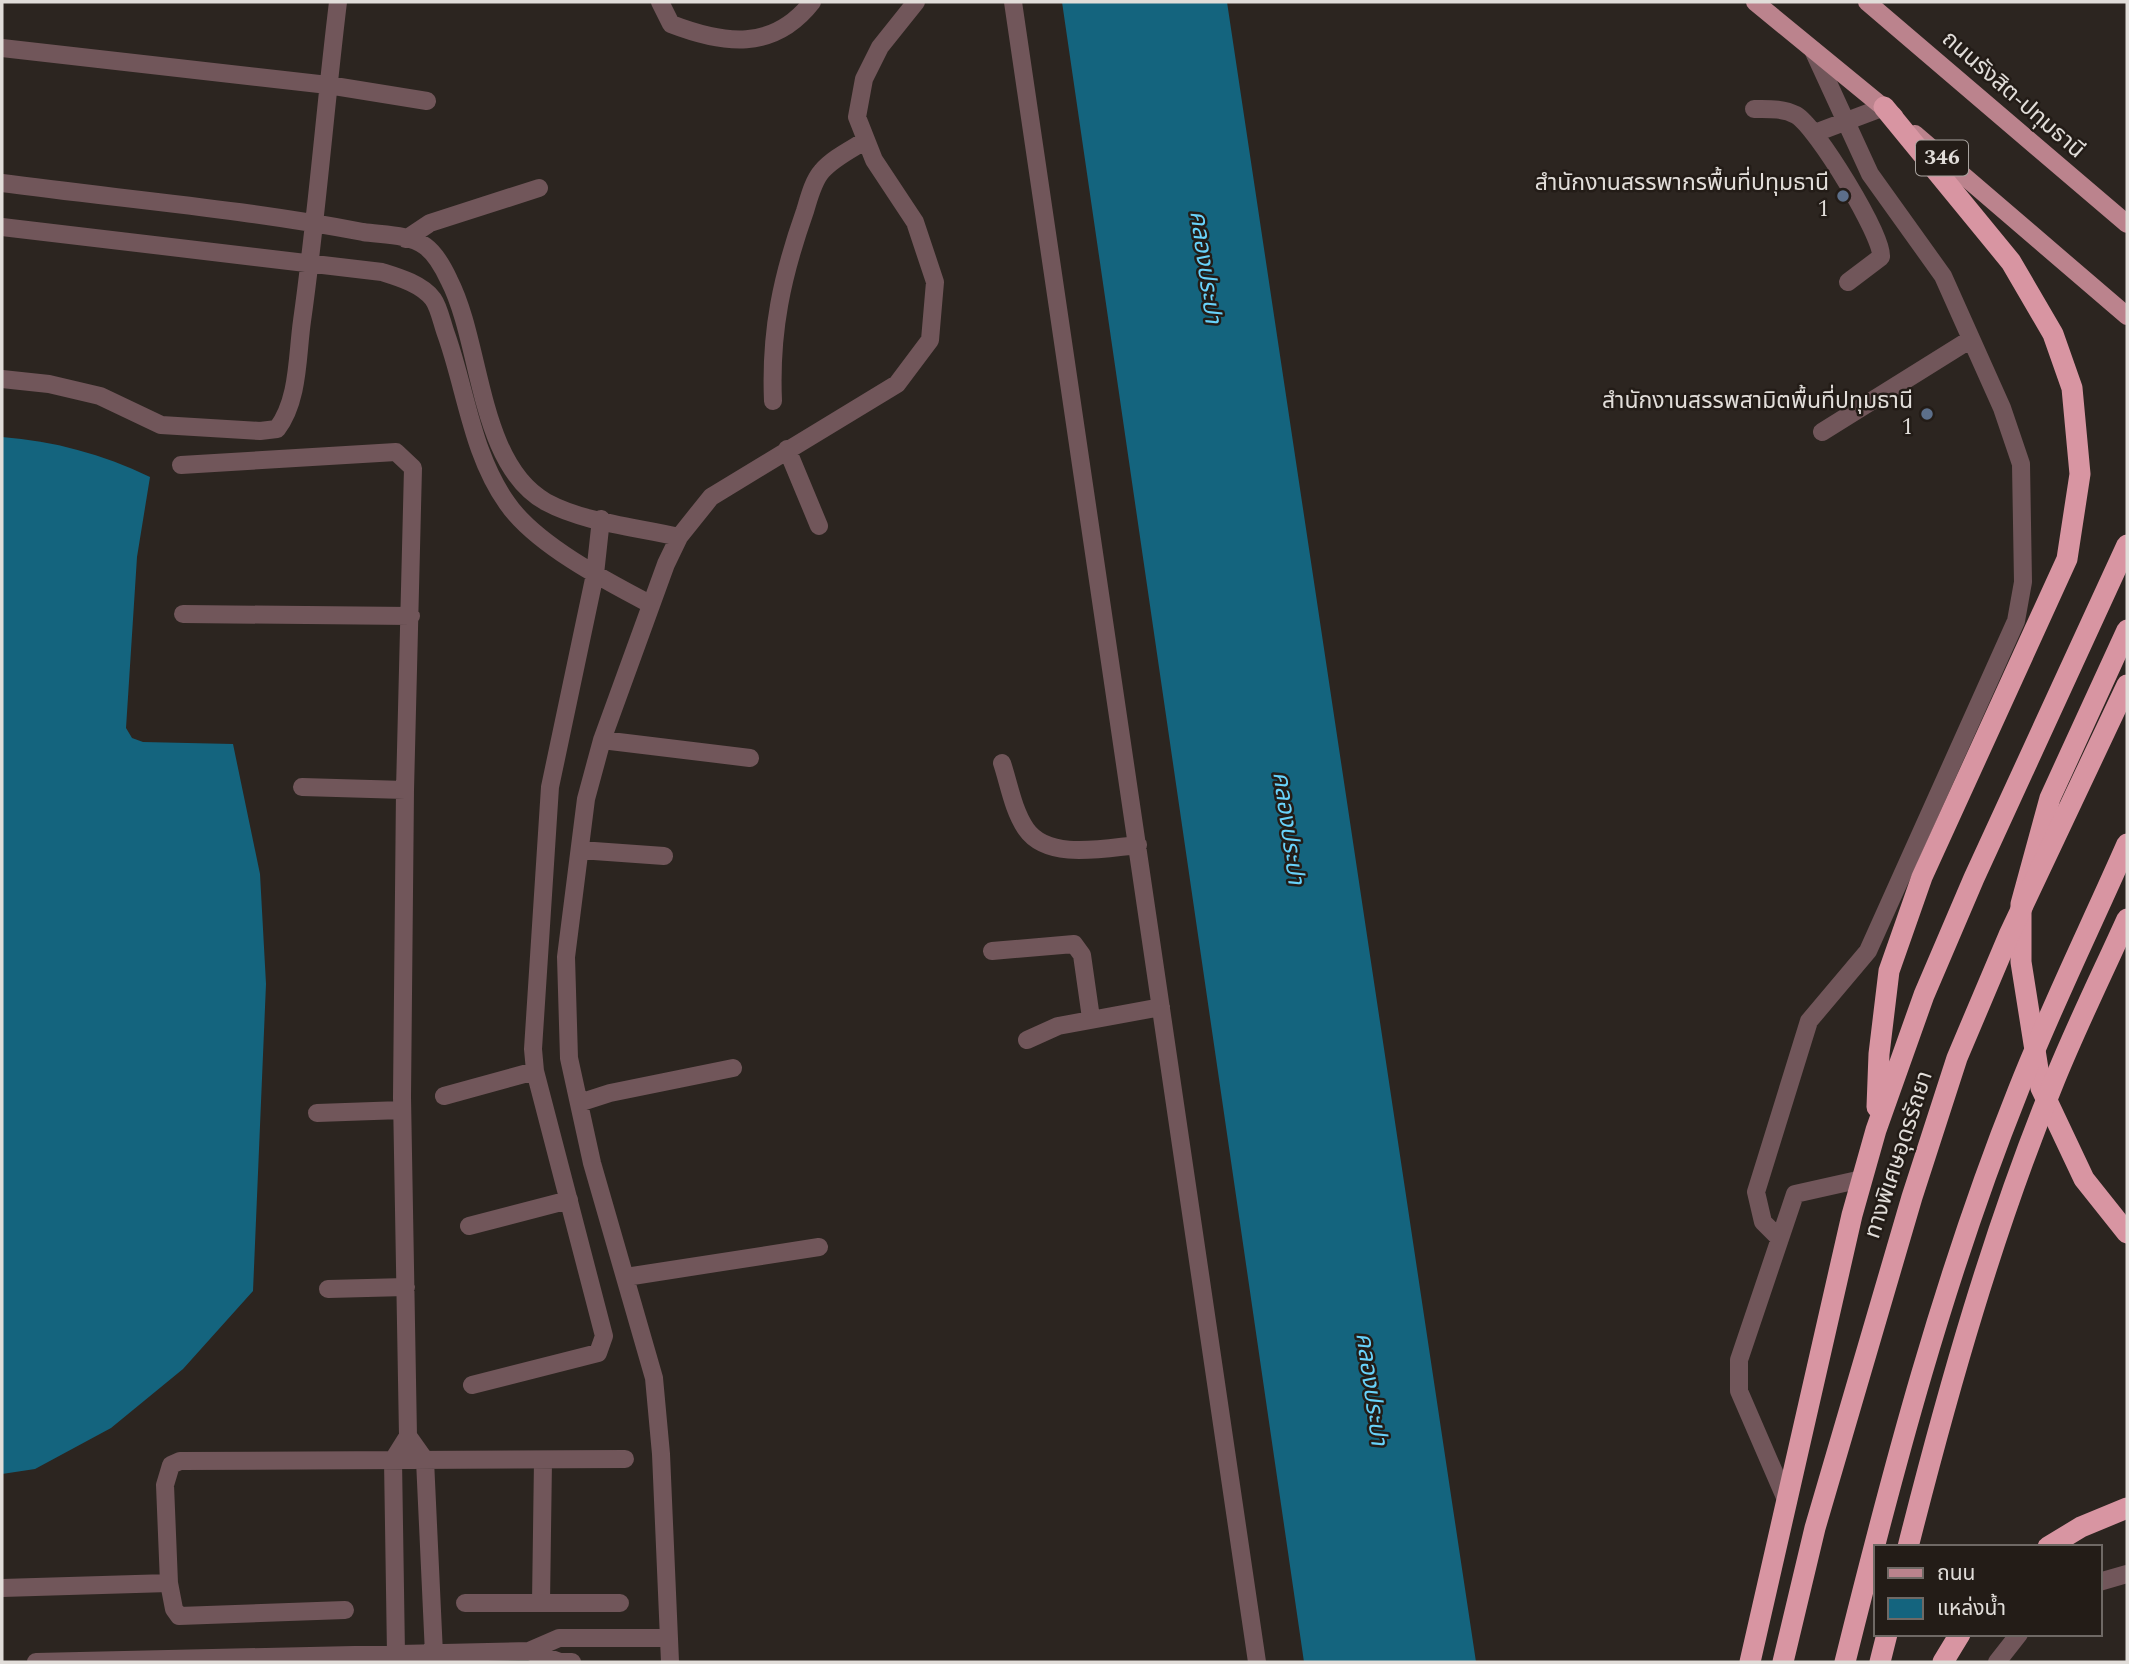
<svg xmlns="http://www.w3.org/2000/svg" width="2129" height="1664" font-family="Spectral,'Noto Sans Thai',serif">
<rect width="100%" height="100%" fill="#2c2520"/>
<path fill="#14647e" d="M1062,2h165l249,1660h-172z
M2,437c52,4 100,17 148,40l-13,80 -11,171 6,10 11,4 90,2 27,130 6,110 -13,307 -70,78 -72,59 -76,41 -33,5z"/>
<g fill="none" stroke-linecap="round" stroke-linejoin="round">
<path stroke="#71565a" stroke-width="18" d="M660,2l11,22c52,20 102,28 141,-22
M1013,2l244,1660
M2,48l326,37 99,16
M1754,109c14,0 29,-1 42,6 20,11 87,121 85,142l-33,25
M1815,133l69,-26
M2,183c120,16 242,26 361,49 19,3 46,2 62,14 11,8 18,21 24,34 33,64 29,184 97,222 39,21 91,25 133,35
M2,227l380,45c16,5 40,12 51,27 6,8 9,24 13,35 20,56 26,120 61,169 28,41 99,78 143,101
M406,239l24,-16 109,-35
M2,379l47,5 51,12 61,29 99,6 17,-2c22,-29 20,-73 25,-108 15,-106 23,-213 36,-319
M773,401c-3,-70 9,-125 32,-190 4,-13 8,-30 17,-40 11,-13 30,-22 44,-31
M1822,432l149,-93
M787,449l32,77
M181,465l215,-13 17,16 -8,322 -3,307 6,339 -15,24 3,194
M183,614l228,2
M602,740l148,18
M1002,763c7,21 11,47 24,66 22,32 79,19 112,16
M302,787l103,3
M580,850l84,6
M992,951l82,-7 8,11 9,63
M1027,1040l31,-14 103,-19
M444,1096l91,-25
M579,1103l31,-10 123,-25
M317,1113l85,-3
M469,1226l100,-26
M1780,1239l-17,-17 -7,-30 53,-171 59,-70 148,-330 7,-39 -2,-118 -19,-56 -59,-132 -73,-102 -57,-124
M626,1277l193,-30
M328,1289l78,-2
M472,1385l126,-32 6,-17 -69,-265 -2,-22 17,-262 45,-213 6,-55
M408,1436l17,24 9,194
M1787,1502l-48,-111v-31l56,-166 67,-15
M2099,1582l28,-8
M169,1583l5,26 5,7 166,-6
M2,1588l167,-5 -4,-98 6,-20 9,-4 445,-2
M465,1603h155
M541,1603l2,-143
M529,1651l30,-13h109
M36,1662l493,-11 31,11h12
M670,1662l-9,-208 -7,-76 -62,-215 -23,-105 -3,-101 20,-158 16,-59 64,-176 13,-27 32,-40 186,-113 33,-44 5,-58 -20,-60 -41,-62 -17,-43 7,-38 16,-32 36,-45
M1997,1662l22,-28"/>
<path stroke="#bb838d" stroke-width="18" d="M1755,2l139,114
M1867,2l260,222
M1915,134l212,182"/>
<path stroke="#d895a2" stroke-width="21" d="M2127,630l-77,168 -29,106v58l20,126 43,91 43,54
M1877,1107l2,-53 10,-83 33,-94 145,-318 13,-85 -8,-86 -19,-54 -42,-72 -127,-155
M2048,1547l33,-20 46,-19
M1750,1662l102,-447 24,-85 48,-135 50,-117 153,-333
M1880,1662l7,-28
M1943,1662l17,-28"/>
<path stroke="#d895a2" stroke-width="21" d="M1908,1547c40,-158 85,-317 147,-468 22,-54 48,-107 72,-160
M1783,1662l32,-134 97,-331 45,-139 52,-123 118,-250
M1845,1662c48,-193 99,-386 173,-571 33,-84 73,-165 109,-247"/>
</g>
<g fill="#5c6f8a" stroke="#231c17" stroke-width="2.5">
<circle cx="1843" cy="196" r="7"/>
<circle cx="1927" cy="414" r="7"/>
</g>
<g text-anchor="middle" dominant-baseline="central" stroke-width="5" stroke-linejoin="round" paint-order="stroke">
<rect fill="#231c17" stroke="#a8a39f" stroke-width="2" x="1916" y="140.5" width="52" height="35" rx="5"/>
<g font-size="21" font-weight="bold" fill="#e1ddd9">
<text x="1942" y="158">346</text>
</g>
<g font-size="23" fill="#e1ddd9" stroke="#231c17">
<text transform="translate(2013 95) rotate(41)">ถนนรังสิต-ปทุมธานี</text>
<text transform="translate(1899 1155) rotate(-72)">ทางพิเศษอุดรรัถยา</text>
</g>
<g font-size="23" fill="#e1ddd9" stroke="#231c17" text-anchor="end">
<text x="1829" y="183">สำนักงานสรรพากรพื้นที่ปทุมธานี<tspan x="1829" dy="26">1</tspan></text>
<text x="1913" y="401">สำนักงานสรรพสามิตพื้นที่ปทุมธานี<tspan x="1913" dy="26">1</tspan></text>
</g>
<g font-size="24" font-style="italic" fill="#69d3fb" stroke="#231c17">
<text transform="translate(1205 267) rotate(82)">คลองประปา</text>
<text transform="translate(1288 828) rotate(82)">คลองประปา</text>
<text transform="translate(1371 1389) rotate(82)">คลองประปา</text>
</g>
</g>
<rect width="2129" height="1664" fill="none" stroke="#e1ddd9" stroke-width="7"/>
<rect x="1874" y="1545" width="228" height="91" fill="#231c17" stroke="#6f6965" stroke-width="2"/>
<rect x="1888" y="1568" width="35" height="10" fill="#bb838d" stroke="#6f6965" stroke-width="2"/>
<text x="1937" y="1580" font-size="21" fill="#e1ddd9">ถนน</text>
<rect x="1888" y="1598" width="35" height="21" fill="#14647e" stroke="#6f6965" stroke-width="2"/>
<text x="1937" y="1615" font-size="21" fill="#e1ddd9">แหล่งน้ำ</text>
</svg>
